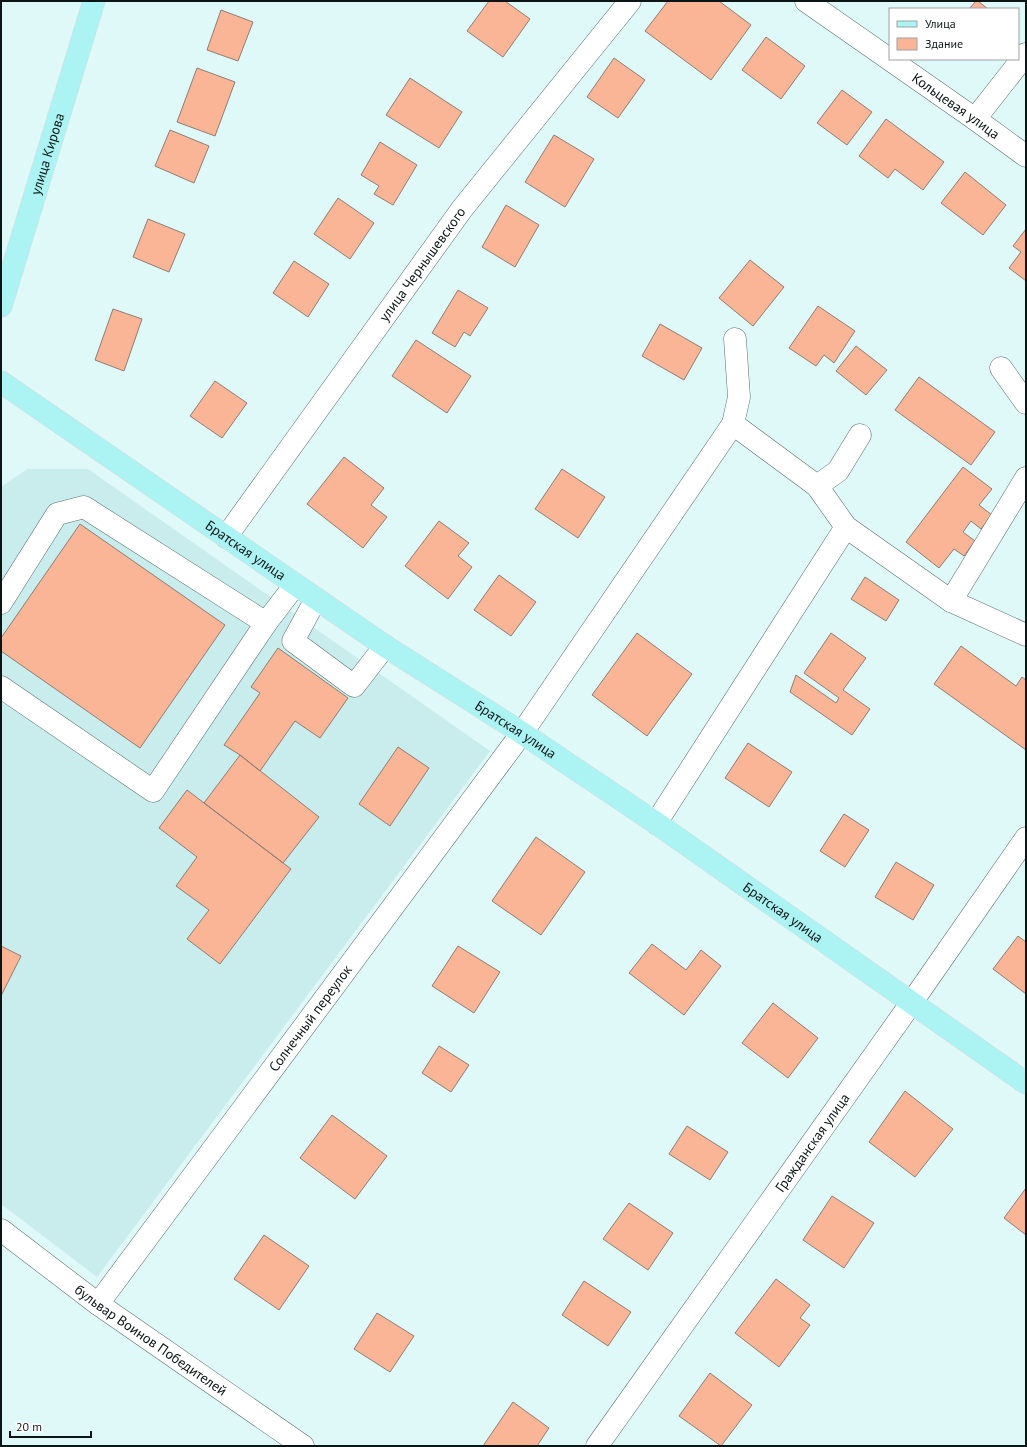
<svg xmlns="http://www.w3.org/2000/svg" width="1027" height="1447" font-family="'PT Sans',sans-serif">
<rect width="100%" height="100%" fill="#dff9f8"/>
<path fill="#c9edec" d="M27,469h61l402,282 -393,526 -96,-73v-717z"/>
<path fill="#f9b595" stroke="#8f7c73" d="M489,1h16l25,18 -27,38 -36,-26z
M668,1h51l32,24 -40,55 -66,-49z
M976,1h2l10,8h-19z
M221,10l32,12 -15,39 -31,-11z
M766,37l39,29 -24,33 -39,-29z
M614,58l31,22 -27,38 -31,-21z
M197,68l38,14 -20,54 -38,-14z
M410,78l52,34 -23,36 -53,-33z
M842,90l30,22 -25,33 -30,-22z
M886,119l58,43 -21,28 -28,-21 -7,9 -29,-22z
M170,130l39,16 -15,37 -39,-17z
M554,135l40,24 -29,48 -40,-25z
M380,142l37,23 -24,40 -19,-11 5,-8 -18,-11z
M965,172l41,33 -23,30 -42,-32z
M338,198l36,25 -24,36 -36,-25z
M506,205l33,20 -24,42 -33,-20z
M148,219l37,15 -16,38 -36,-15z
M1026,229v52l-17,-13 12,-16 -8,-6z
M750,260l34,27 -31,39 -34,-28z
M294,261l35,23 -21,33 -35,-24z
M458,290l30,18 -18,28 -6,-4 -9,15 -23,-14z
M818,306l37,25 -21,32 -10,-8 -8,11 -27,-18z
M113,309l29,10 -18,52 -29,-11z
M660,324l42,24 -18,32 -42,-24z
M416,340l55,36 -24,37 -55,-37z
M856,346l31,24 -21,25 -30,-24z
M919,377l76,55 -24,33 -76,-55z
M215,381l32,22 -25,35 -32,-22z
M344,457l40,31 -13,17 16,12 -24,31 -56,-44z
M963,467l29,22 -13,16 13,10 -11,14 -10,-8 -8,11 12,9 -11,15 -10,-7 -15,19 -33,-26z
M562,469l43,28 -27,41 -43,-29z
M439,521l30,22 -11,13 14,11 -24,32 -43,-33z
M80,524l145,101 -85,123 -139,-97v-13z
M499,575l37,27 -25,34 -37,-26z
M865,577l34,23 -13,21 -35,-22z
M637,633l55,41 -45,62 -55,-41z
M831,633l35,25 -23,32 27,19 -18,26 -62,-43 6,-17 40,28 3,-5 -35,-25z
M961,646l55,40 6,-9 4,3v70l-92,-66z
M278,648l70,50 -28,40 -25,-17 -35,50 -20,-16 -16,-10 36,-52 -9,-6z
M748,743l44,29 -23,35 -44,-29z
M398,747l31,21 -39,58 -31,-22z
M240,755l79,62 -36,46 -79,-60z
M187,790l104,79 -71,95 -33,-25 22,-29 -33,-24 21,-29 -38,-29z
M844,814l25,16 -24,37 -25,-16z
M536,837l49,35 -44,63 -49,-34z
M896,862l38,23 -21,35 -38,-23z
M1018,936l8,6v52l-33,-25z
M652,944l34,26 15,-20 20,16 -37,49 -55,-42z
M1,946l20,10 -20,40z
M458,946l42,26 -26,41 -42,-27z
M773,1003l45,35 -30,40 -46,-35z
M439,1046l30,19 -18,27 -29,-19z
M905,1091l48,38 -38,48 -46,-35z
M332,1115l55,41 -32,43 -55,-41z
M687,1126l41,26 -18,28 -41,-26z
M1026,1188v47l-22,-17z
M832,1196l42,27 -30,45 -41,-28z
M629,1203l44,30 -25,37 -45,-31z
M264,1235l45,31 -30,44 -45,-31z
M776,1279l34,26 -10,13 10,7 -31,42 -44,-34z
M584,1281l47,31 -23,34 -46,-31z
M377,1313l37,23 -24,36 -36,-23z
M710,1373l42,32 -31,41 -42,-30z
M513,1402l36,26 -12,18h-54z"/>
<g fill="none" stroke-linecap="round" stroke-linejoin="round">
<g stroke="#586f6e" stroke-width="23">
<g id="minor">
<path id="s1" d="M806,1l169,118 51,37"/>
<path d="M975,119l51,-65"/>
<path d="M1001,368l25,35"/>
<path d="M733,424l6,-27 -4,-58"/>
<path d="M817,486l21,-15 22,-36"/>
<path id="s2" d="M226,537l236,-328 168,-208"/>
<path d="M316,599l-23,42 61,45 31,-40"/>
<path d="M951,601l75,-123"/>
<path d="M1,603l56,-89 27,-7 182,116 29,-38"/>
<path d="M1,687l152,104 113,-168"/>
<path d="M656,823l190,-296"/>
<path id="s3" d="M1,1230l97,74 205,142"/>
<path id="s4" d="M98,1304l424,-571 211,-309 84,62 29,41 105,74 75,34"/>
<path id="s5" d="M597,1446l315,-444 114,-164"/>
</g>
</g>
<g stroke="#d8dada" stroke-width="23">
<g id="major">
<path id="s6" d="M1,306l93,-305"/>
<path id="s7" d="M1,382l384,264 137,87 134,90 370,260"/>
</g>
</g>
<use href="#minor" stroke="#fff" stroke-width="22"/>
<use href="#major" stroke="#acf4f4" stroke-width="22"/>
</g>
<g text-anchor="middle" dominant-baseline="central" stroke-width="3.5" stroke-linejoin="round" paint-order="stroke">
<g font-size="14" fill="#0c1515" stroke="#fff">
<text stroke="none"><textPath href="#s1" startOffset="183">Кольцевая улица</textPath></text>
<text stroke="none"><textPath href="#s6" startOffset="159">улица Кирова</textPath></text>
<text stroke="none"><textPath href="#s2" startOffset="336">улица Чернышевского</textPath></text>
<text stroke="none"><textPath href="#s7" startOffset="297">Братская улица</textPath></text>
<text stroke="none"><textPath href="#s7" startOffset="621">Братская улица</textPath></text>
<text stroke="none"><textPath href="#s7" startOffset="945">Братская улица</textPath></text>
<text stroke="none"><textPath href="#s4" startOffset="356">Солнечный переулок</textPath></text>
<text stroke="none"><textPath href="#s5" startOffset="372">Гражданская улица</textPath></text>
<text stroke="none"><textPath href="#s3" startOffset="186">бульвар Воинов Победителей</textPath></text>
</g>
</g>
<rect width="1027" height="1447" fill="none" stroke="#0c1515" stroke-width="4"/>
<rect x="889" y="8" width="130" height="52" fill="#ffffff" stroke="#9ea1a1"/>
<rect x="897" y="21" width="20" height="6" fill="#acf4f4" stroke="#9ea1a1"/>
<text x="925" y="28" font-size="12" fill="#0c1515">Улица</text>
<rect x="897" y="38" width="20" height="12" fill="#f9b595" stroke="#9ea1a1"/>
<text x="925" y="48" font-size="12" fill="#0c1515">Здание</text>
<path d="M10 1431v6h81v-6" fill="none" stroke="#0c1515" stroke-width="2"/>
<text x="16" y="1431" font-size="12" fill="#0c1515" stroke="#ffffff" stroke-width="3" paint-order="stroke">20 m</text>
</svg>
